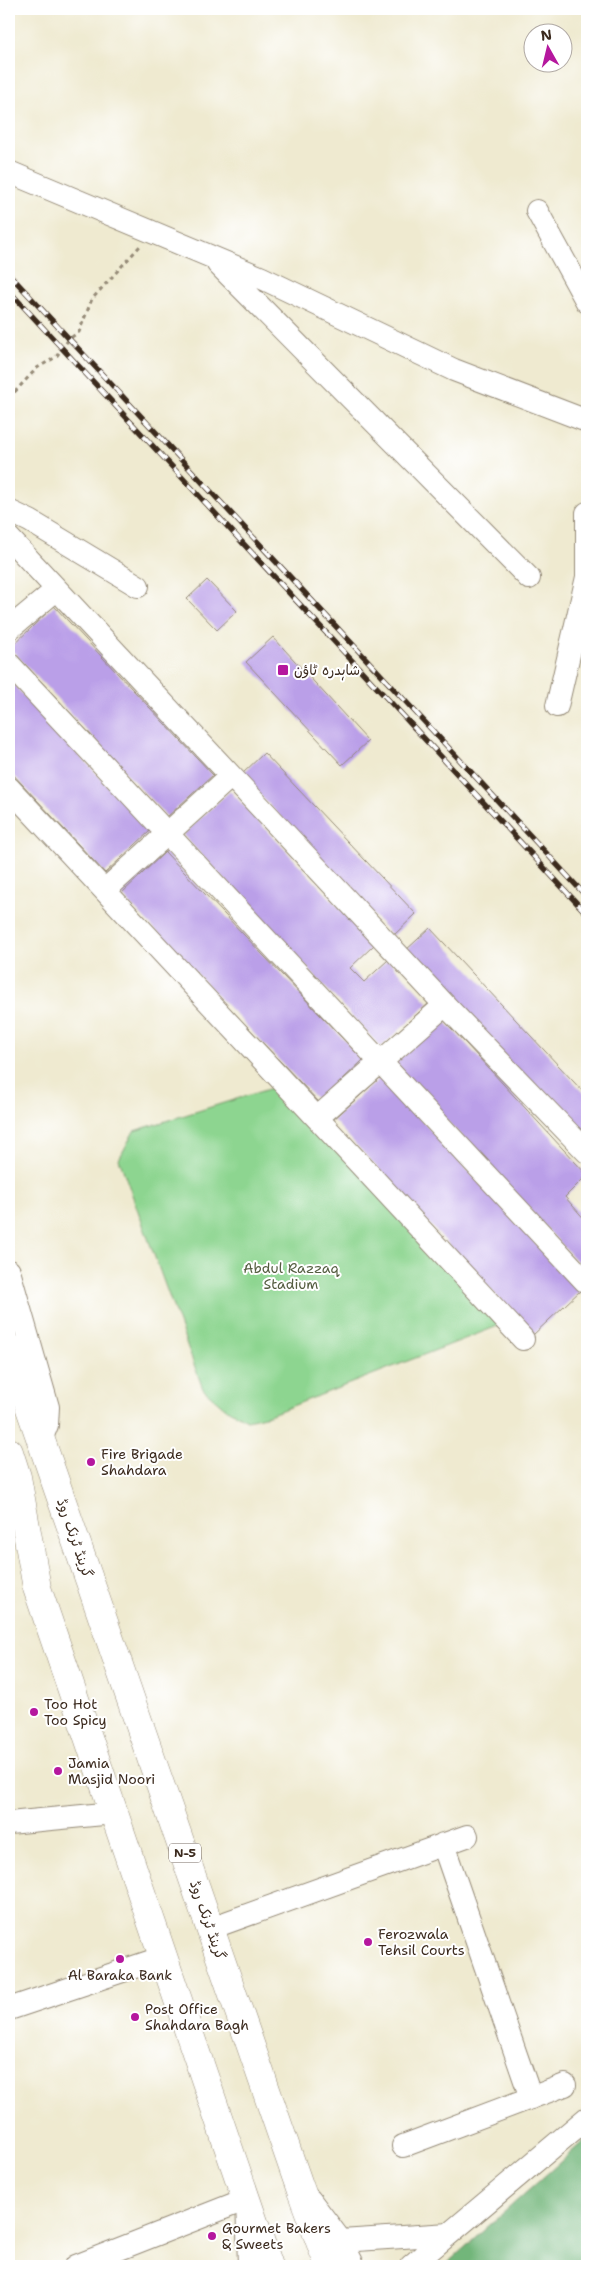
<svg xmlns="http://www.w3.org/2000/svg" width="596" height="2275" font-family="'Shantell Sans','Playpen Sans Arabic',sans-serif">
<rect width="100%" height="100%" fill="#fff"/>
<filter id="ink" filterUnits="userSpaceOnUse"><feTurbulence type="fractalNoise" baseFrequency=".02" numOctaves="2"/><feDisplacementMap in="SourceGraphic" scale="10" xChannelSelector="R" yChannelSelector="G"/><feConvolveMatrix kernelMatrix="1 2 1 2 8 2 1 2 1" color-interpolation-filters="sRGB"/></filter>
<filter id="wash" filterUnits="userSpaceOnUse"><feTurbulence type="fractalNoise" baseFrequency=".0096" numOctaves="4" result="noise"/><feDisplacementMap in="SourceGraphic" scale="20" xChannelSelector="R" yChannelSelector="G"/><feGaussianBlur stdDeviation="1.12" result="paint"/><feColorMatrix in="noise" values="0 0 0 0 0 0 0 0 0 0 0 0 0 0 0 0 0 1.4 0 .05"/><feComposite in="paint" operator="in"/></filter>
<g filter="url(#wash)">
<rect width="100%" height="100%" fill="#efead0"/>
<path fill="#8dd590" stroke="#648057" d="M278,1086l225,238 -234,91 -22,5 -22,-12 -22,-19 -84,-230 15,-28z"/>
<path fill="#72b67a" stroke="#56704c" d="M587,2138v128h-143z"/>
<g id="blocks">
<path fill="#ba9fe8" d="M207,580l30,31 -20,19 -30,-31z
M54,606l159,169 -46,42 -157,-169z
M273,637l95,104 -26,24 -96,-103z
M9,680l141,151 -45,42 -96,-103z
M264,753l152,161 -23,22 -152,-161z
M230,791l144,154 -24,23 14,14 24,-22 41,43 -48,44 -198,-212z
M165,852l198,208 -44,42 -198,-208z
M430,928l157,168v49l-182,-194z
M443,1019l144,156 -22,22 22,25v50l-193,-208z
M381,1077l199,214 -47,44 -200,-215z"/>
</g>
</g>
<g filter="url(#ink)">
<use href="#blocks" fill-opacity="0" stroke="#958a77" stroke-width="1"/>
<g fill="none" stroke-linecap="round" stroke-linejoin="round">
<g stroke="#958a77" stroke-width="24">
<path id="minor" d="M9,172l253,106 192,92 133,51
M537,211l50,91
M218,264l311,314
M9,511l21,10 108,65
M9,538l436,467 142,147
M9,629l47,-39
M9,664l576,617
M557,706l30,-129v-64
M9,788l514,551
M105,890l126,-114
M317,1118l128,-113
M9,1271l39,136 -1,18 -6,15
M9,1823l105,-10
M443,1844l88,254
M211,1928l256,-92
M9,2009l155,-52
M403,2146l162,-61
M310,2200l31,41 13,25
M341,2241l108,-7
M76,2266l171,-67 2,67
M411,2266l176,-148"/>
</g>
<g stroke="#958a77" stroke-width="29">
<path id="highway" d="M9,1348l291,840 29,78
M9,1452l8,25 20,111 232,678"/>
</g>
<path stroke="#958a77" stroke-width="3" stroke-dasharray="4 4" stroke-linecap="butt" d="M9,398l28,-30 19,-11 13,-18 10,-7 13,-33 48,-53"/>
<use href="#minor" stroke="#fff" stroke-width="22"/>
<use href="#highway" stroke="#fff" stroke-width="28"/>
<g stroke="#3b2a1e" stroke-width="5.5">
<path id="rail" d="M9,274l578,623
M9,291l578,623"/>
</g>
<use href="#rail" stroke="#fff" stroke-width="4" stroke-dasharray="11" stroke-linecap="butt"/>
</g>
</g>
<g fill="#b5179e" stroke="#fff" stroke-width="2">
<rect x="277" y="664" width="12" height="12" rx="2.5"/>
<circle cx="91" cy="1462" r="5"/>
<circle cx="34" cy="1712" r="5"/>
<circle cx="58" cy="1771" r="5"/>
<circle cx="368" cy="1942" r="5"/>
<circle cx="120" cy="1959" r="5"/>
<circle cx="135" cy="2017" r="5"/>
<circle cx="212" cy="2236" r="5"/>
</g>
<g text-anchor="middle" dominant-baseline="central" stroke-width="4" stroke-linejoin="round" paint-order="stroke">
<rect fill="#fff" stroke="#766a62" stroke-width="1" x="169" y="1843.5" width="32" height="19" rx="4"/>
<g font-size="12" font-weight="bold" fill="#3b2a1e">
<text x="185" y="1853">N-5</text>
</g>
<g font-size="14" fill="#3b2a1e" stroke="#fff" text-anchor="start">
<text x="294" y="670">شاہدرہ ٹاؤن</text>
<text x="101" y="1454">Fire Brigade<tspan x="101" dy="16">Shahdara</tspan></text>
<text x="44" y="1704">Too Hot<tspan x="44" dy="16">Too Spicy</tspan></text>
<text x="68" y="1763">Jamia<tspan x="68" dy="16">Masjid Noori</tspan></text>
<text x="378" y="1934">Ferozwala<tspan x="378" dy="16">Tehsil Courts</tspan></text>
<text x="120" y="1975" text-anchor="middle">Al Baraka Bank</text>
<text x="145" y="2009">Post Office<tspan x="145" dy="16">Shahdara Bagh</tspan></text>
<text x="222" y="2228">Gourmet Bakers<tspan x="222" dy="16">&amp; Sweets</tspan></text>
</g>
<g font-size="14" fill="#545d40" stroke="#fff">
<text x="291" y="1268">Abdul Razzaq<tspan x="291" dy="16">Stadium</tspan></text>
</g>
<g font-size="14" fill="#3b2a1e" stroke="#fff">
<text transform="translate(75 1538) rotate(71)">گرینڈ ٹرنک روڈ</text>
<text transform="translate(208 1920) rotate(71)">گرینڈ ٹرنک روڈ</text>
</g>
</g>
<rect width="596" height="2275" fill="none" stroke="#fff" stroke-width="30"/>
<g transform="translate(548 48) rotate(352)"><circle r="24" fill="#ffffff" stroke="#b1aaa5"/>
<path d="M0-4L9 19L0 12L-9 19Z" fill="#b5179e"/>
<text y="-8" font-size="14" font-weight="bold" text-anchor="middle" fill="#3b2a1e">N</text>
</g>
</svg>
